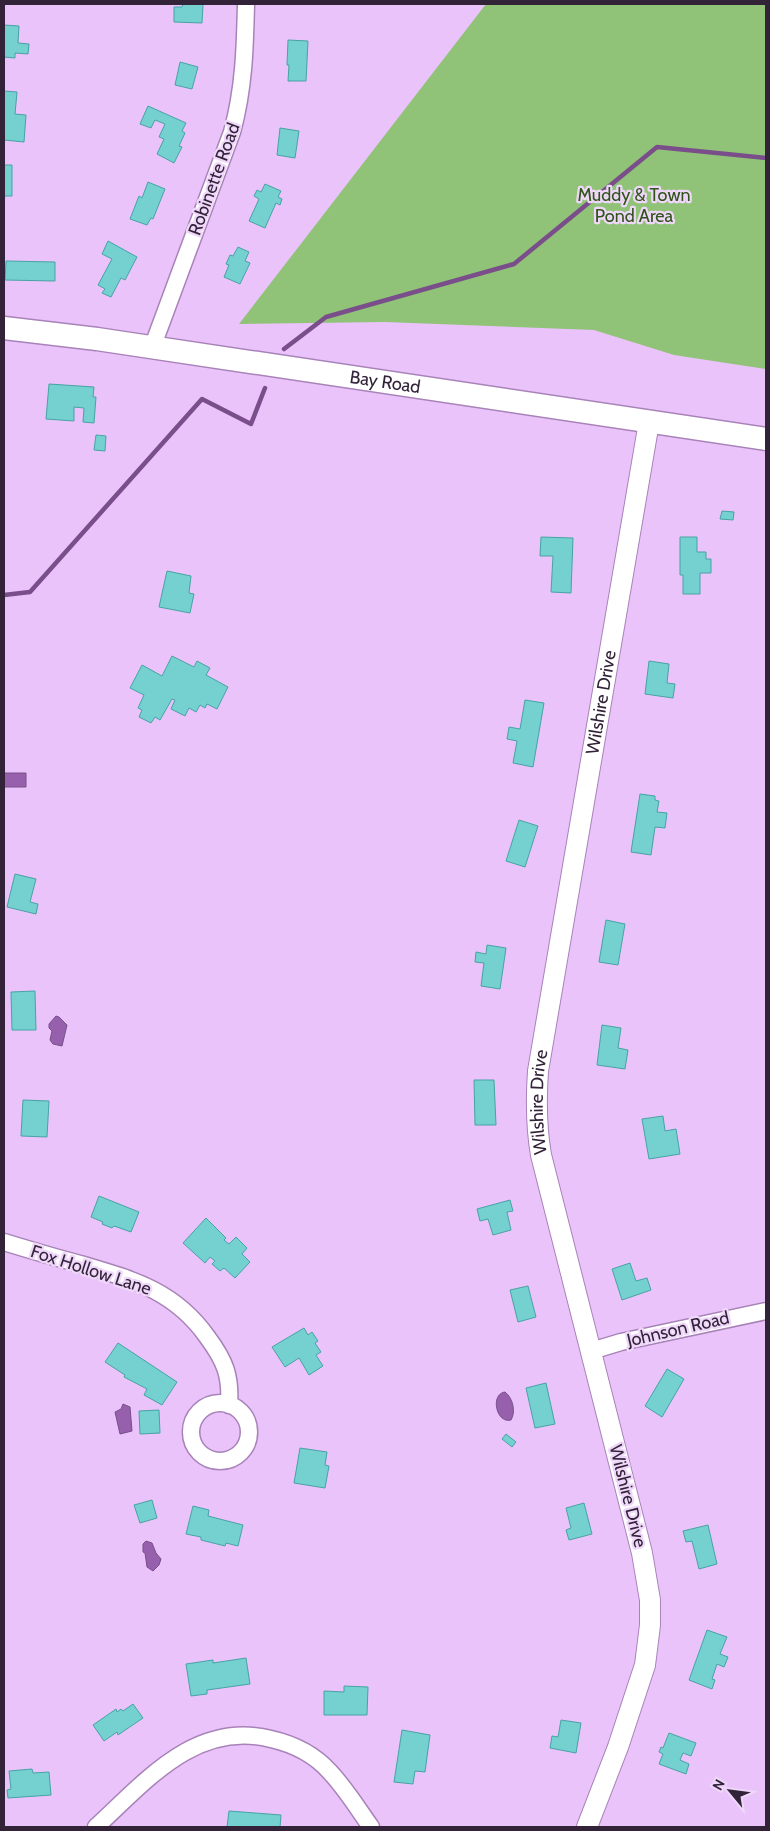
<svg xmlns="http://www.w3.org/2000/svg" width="770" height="1831" font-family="Cabin,sans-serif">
<rect width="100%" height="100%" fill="#eac3fb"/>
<path fill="#90c377" d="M486,4h280v365l-92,-14 -80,-25 -209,-8 -146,2z"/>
<path fill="#9760ad" stroke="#794e8a" d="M4,773h22v14h-22z
M56,1016l3,1 8,8 -5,21 -9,-2 -3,-4 2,-9 -3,-3v-4z
M505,1392c8,6 11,20 6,28 -15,4 -21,-26 -6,-28z
M123,1404l7,3 2,24 -12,3 -5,-22 6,-3z
M146,1541l6,2 4,10 5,6 -2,6 -6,6 -6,-4 -2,-14 -2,-1v-8z"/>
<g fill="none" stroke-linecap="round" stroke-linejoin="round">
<path stroke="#794e8a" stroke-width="4.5" d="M284,349l42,-32 188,-53 143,-117 109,11
M4,595l26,-3 172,-193 49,25 14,-36"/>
</g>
<path fill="#75d0d0" stroke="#47a3a4" d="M183,4h20l-1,19 -28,-1v-15h8z
M4,25l15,1 -1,17 11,1 -1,10 -13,-1v5l-11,-1z
M288,40l20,1 -2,40h-18l1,-16h-2z
M180,62l18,5 -6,22 -17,-4z
M4,91l13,1 -2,22 11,1 -2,27 -20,-2z
M148,106l38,17 -4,8 3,2 -6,13 3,1 -8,16 -17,-9 7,-15 -5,-2 6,-13 -10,-4 -4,8 -11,-4z
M280,128l19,3 -4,27 -18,-3z
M4,165h8v31h-8z
M148,182l17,7 -12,30 -2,-1 -4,7 -17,-6 9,-23 3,2z
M265,184l16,7 -3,6 4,2 -2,6 -4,-2 -11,25 -16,-7 10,-22 -5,-3 3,-6 4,2z
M108,241l29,16 -12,23 -4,-2 -10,19 -9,-4 3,-4 -7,-4 14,-26 -10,-5z
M238,247l11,5 -4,9 5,2 -10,21 -16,-7 5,-12 -3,-1 4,-9 3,1z
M6,261l49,1v19l-50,-1z
M49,384l45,3 -1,10h3l-2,26 -11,-1 1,-14 -10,-1v14l-28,-2z
M96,435l10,1 -1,15 -11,-1z
M722,511l12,1 -1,8 -13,-1z
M541,537l32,1 -2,55 -20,-1 2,-36h-13z
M680,537h17v15h9v7h5v14h-11v21h-17v-19h-3z
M167,571l24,5 -2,17 5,1 -4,19 -31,-6z
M172,656l22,11 3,-6 13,7 -4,7 22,12 -11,22 -10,-5 -2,4 -5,-3 -4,7 -7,-4 -4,8 -14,-7 4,-9 -3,-1 -12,21 -5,-3 -4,6 -12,-6 3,-7 -4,-2 6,-13 -14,-7 12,-23 20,11z
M649,661l20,3 -2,19 8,1 -2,14 -28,-4z
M525,700l19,3 -11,64 -20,-4 4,-22 -10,-2 2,-12 11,2z
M640,794l15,2v4l4,1 -2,11 10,1 -2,15 -10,-1 -4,28 -20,-3z
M519,820l19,6 -13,41 -19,-6z
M15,874l21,5 -6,23 8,2 -2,10 -29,-7z
M606,920l19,4 -7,41 -19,-3z
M487,945l19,3 -6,41 -19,-3 3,-23 -9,-1 1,-10 10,2z
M35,991l1,39h-24l-1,-38z
M602,1025l19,3 -3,20 10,2 -3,19 -28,-4z
M474,1080h20l2,45h-21z
M23,1100l26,1 -2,36 -26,-1z
M663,1116l2,15 11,-2 4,25 -31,5 -7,-40z
M99,1196l40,16 -8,20 -17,-6 -2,2 -10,-4 1,-2 -12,-5z
M510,1200l3,11 -6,1 4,18 -18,5 -5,-16 -8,2 -3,-12z
M206,1218l20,20 -2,2 5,4 7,-7 11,11 -5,6 8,8 -15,16 -11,-10 -4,3 -8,-7 3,-3 -5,-4 -5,6 -22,-20z
M630,1263l6,18 11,-3 4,12 -29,10 -10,-31z
M528,1286l8,31 -18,5 -8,-32z
M304,1328l4,7 4,-3 6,9 -3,2 6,9 -5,3 7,11 -14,9 -10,-17 -14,9 -13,-20z
M118,1343l59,39 -15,23 -18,-10 3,-6 -23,-12 1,-2 -20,-13z
M667,1369l17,10 -22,38 -17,-11z
M546,1383l9,41 -20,4 -9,-40z
M159,1410l1,23 -20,1 -1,-23z
M506,1434l10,8 -4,5 -10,-8z
M300,1448l27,4 -2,13 4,1 -4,22 -31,-5z
M152,1500l5,18 -17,5 -6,-18z
M584,1503l8,31 -23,6 -3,-10 5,-2 -5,-20z
M193,1506l16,4 -1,6 35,9 -5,21 -12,-3 -1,3 -24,-6v-3l-15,-3z
M708,1525l9,39 -18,5 -7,-28 -6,1 -3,-11z
M707,1630l20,7 -7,17 8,3 -4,10 -7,-3 -5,15 3,1 -3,9 -23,-9z
M246,1658l4,26 -43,6v4l-16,2 -5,-32 27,-4v3z
M344,1686l24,1 -1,28h-43v-24l20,1z
M133,1704l10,14 -25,17 -1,-3 -13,9 -11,-16 23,-16 1,3 4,-3 2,2z
M561,1720l20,3 -5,30 -26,-5 2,-12 6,1z
M402,1730l28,5 -5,37 -10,-1 -2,13 -19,-2z
M669,1733l27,10 -5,13 -8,-3 -3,7 9,4 -3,10 -27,-10 4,-10 -4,-2 2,-5 2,1z
M32,1769l1,4 16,-1 2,23 -43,3 -1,-8 4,-1 -2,-18z
M229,1811l52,4 -1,12h-53z"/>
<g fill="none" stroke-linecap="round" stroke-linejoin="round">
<g stroke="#a883b8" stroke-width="19">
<path id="minor" d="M152,348l80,-216c12,-43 13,-85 14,-128
M4,1242c26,8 53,16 80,23 51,15 92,27 124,73 17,23 23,38 21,67
M591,1351l30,-9 145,-31
M191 1432a29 29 0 1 1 58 0a29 29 0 1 1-58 0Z
M96,1827c50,-46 100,-107 175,-88 22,5 44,16 59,33 16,17 28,37 41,55"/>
</g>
<g stroke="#a883b8" stroke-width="22">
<g id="tertiary">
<path id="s1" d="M587,1827l31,-80 27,-82 5,-40v-25l-8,-47 -101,-398c-5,-29 -5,-55 -3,-84l111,-649"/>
</g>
</g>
<g stroke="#a883b8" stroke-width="25">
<g id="secondary">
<path id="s2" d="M4,328l93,11 669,100"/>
</g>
</g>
<use href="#minor" stroke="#fff" stroke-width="16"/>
<use href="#tertiary" stroke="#fff" stroke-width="20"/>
<use href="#secondary" stroke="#fff" stroke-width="22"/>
</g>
<g text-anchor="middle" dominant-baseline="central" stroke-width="4.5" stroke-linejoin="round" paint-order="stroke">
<g font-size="18" fill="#322339" stroke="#efd7f9">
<text transform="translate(214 179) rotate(-70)">Robinette Road</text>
<text stroke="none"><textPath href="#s2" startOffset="385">Bay Road</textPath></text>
<text stroke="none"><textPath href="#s1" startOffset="1154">Wilshire Drive</textPath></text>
<text stroke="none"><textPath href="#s1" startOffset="749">Wilshire Drive</textPath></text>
<text transform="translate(91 1270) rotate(18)">Fox Hollow Lane</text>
<text transform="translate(678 1329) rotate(-13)">Johnson Road</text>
<text transform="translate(628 1496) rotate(76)">Wilshire Drive</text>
</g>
<g font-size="18" fill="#2f5319" stroke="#efd7f9">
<text x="634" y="195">Muddy &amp; Town<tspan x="634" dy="21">Pond Area</tspan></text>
</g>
</g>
<rect width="770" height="1831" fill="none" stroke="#322339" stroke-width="10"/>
<g transform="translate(730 1791) rotate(299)" stroke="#efd7f9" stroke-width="4" paint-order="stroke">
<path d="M0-4L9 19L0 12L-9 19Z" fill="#322339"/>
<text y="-8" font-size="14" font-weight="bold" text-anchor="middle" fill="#322339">N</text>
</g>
</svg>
